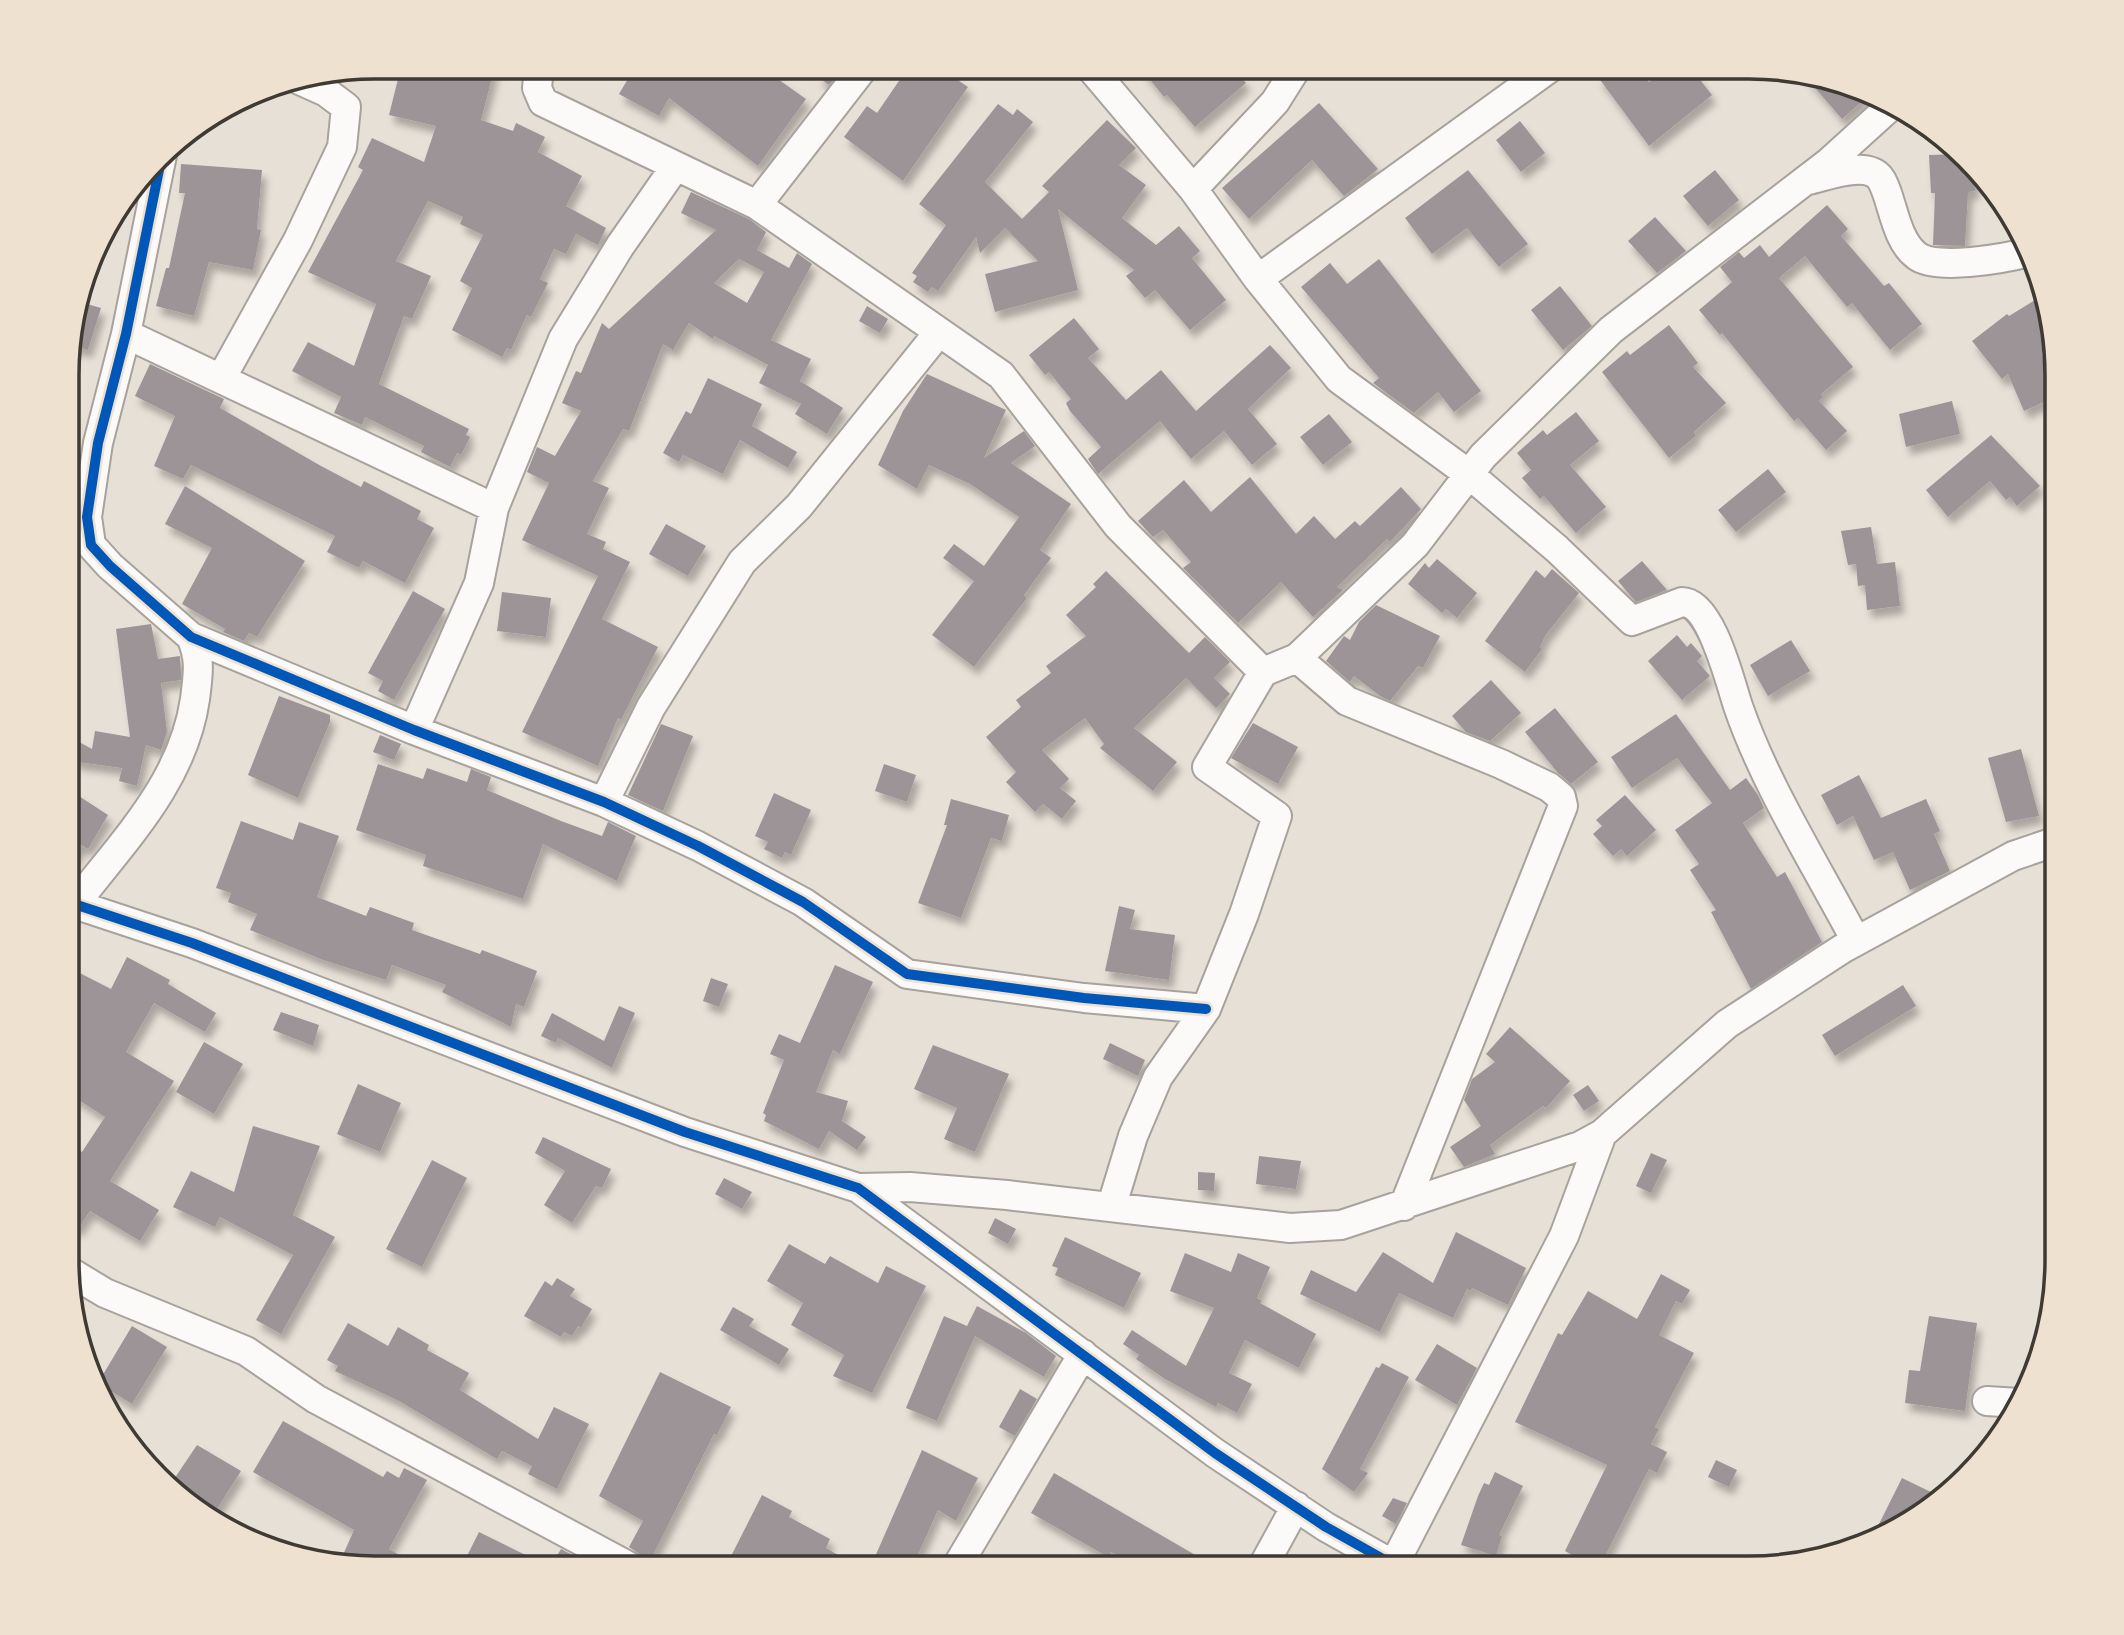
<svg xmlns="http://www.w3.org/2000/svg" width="2124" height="1635" font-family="Roboto,sans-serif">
<defs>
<filter id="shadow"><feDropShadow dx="4.5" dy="8" stdDeviation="3.5" flood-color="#0004"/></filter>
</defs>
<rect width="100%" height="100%" fill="#e7e0d7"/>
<path fill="#9c9497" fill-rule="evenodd" filter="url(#shadow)" d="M401,67h80l13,3 -13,50 32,11 3,-8 29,14 -7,15 44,24 -16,30 40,22 -8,17 -22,-11 -10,20 -12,-5 -14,30 8,4 -17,34 -4,-2 -16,35 -4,-2 -5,9 -50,-27 20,-42 -12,-7 23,-46 -23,-11 3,-7 -35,-16 -32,60 35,15 -19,43 -8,-3 -25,68 90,45 -3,6 4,2 -9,18 -4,-2 -7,14 -29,-15 3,-6 -59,-29 -3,8 -28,-12 7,-16 -49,-26 16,-29 46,24 22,-62 -68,-32 55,-102 -5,-3 14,-29 52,24 12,-36 -47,-11z
M635,67h126l45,32 -48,67 -89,-68 -10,18 -40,-22z
M826,67l13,6 -10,12 -11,-8z
M918,67h21l29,20 -65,94 -59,-44 23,-31 10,7 26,-38 6,5z
M1140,67h47l11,13 15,-13h19l14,16 -51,44 -28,-32 -3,2z
M1611,67h25l13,15 19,-15h22l22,28 -63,51 -51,-69z
M1804,75l56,13 7,9 -25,22z
M1319,103l59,66 -34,27 -32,-36 -63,59 -27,-31z
M998,104l15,11 4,-6 16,13 -48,60 37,37 27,-27 -7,-6 65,-66 29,28 -17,17 27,20 -24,33 34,27 23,-19 21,25 -8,7 34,42 -36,30 -35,-40 -10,8 -19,-22 8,-6 -76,-61 20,81 -83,22 -10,-38 53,-13 -33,-33 -25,25 -4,-16 -38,54 -6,-4 -4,5 -15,-10 4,-6 -5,-3 34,-48 -27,-21z
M1520,121l25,32 -24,19 -25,-32z
M1961,154l13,17 1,20 -7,1 -3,54 -32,-1 2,-52h-4l-2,-38z
M181,164l81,6 -5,59 4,1 -8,40 -44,-8 -15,54 -38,-10 10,-38h3l16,-75h-6z
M1468,170l60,74 -29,23 -32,-39 -35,26 -27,-36z
M1715,170l24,30 -31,26 -25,-30z
M691,192l58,27 17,13 -9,18 32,18 8,-15 15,11 -41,76 40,19 -11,22 43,27 -16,26 -32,-20 6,-10 -42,-21 9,-18 -54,-29 -1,3 -24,-16 -16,27 -10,-6 -34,87 -6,-2 -30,52 16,7 -22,46 19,8 -3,7 27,13 -28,57 56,28 -37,73 -3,-2 -20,48 -76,-34 76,-156 -76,-36 27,-57 -22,-11 10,-25 18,9 26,-45 -19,-8 14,-32 5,2 21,-50 7,6 107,-99 -35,-17zM739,259l25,13 -17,31 -33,-20z
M1827,205l21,24 -7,7 43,50 5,-3 33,41 -32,26 -38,-47 -5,4 -42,-51 -26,22 74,89 -32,27 2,3 -4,4 28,30 -21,19 -28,-32 -4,3 -72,-88 -2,2 -21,-25 33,-28 -12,-15 19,-15 5,6 16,-13 9,12z
M1655,217l31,34 -29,22 -29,-32z
M1379,259l102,132 -27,21 -16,-20 -24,21 -41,-30 6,-5 -78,-91 29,-24 17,21z
M1560,286l32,40 -29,24 -32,-40z
M2040,297l15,66 -9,5 11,28 -33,15 -16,-37 -6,5 -30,-38 35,-27 2,2z
M80,302l21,6 -13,42 -19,-5v-11z
M867,306l21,13 -8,14 -21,-12z
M1074,318l25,31 -11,9 38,42 35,-30 35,41 74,-66 21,23 -43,41 29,35 -25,21 -28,-34 -33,28 -31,-38 -62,53 -10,-15 13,-12 -31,-36 -4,-8 5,-4 -22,-27 -4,3 -16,-20z
M1669,325l29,38 -5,4 33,36 -32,29 2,4 -27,22 -67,-86 25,-21 3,4z
M150,364l74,35 -4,9 101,58 40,21 3,-6 57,30 -4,8 17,9 -29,55 -42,-22 -4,7 -32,-16 8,-16 -144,-71 -8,14 -29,-13 21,-50 -40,-20z
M927,374l79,36 -22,48 40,-27 11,15 -24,17 60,41 -31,46 11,8 -27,37 3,3 -53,69 -42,-32 42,-54 -31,-23 11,-14 30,22 35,-49 -49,-33 -41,-19 -12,24 -39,-24 25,-54z
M708,378l54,26 -10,22 45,26 -9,16 -48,-28 -17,34 -40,-19 -4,7 -16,-9 23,-42 5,3z
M1952,401l8,33 -54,13 -7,-33z
M1576,412l23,29 -29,24 36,42 -30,26 -32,-37 -4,3 -18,-21 9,-8 -14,-17 26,-23 4,5z
M1329,414l23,28 -29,23 -23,-28z
M1991,435l49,51 -23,20 -7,-9 -4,3 -16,-19 -42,36 -22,-27z
M1768,469l18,23 -50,40 -18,-22z
M1250,477l46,57 18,-18 21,23 20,-18 5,5 41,-39 20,22 -31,33 -3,-3 -50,48 6,3 -30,27 -32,-35 -43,41 -55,-55 8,-6 -28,-32 -10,7 -15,-16 46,-41 27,32z
M185,486l120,75 -48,76 -8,-4 -5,8 -21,-9 2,-3 -43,-25 30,-56 -47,-24z
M666,524l40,22 -18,30 -39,-22z
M1871,527l6,37 18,-2 5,44 -33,4 -2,-25 -7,1 -2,-22 -8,1 -7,-34z
M1437,559l40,34 -20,25 -11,-9 -4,4 -34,-29 17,-21 4,5z
M1642,561l25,29 -31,12 -18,-21z
M1552,569l27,24 -34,43 -5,11 2,2 -17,23 -40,-31 51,-71 9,8z
M1106,571l83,82 16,-16 25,25 -16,16 16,16 -14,14 -30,-30 -52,50 43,34 -24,29 -53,-43 4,-4 -19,-26 -43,32 27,29 -9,9 16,13 -14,18 -19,-15 -8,8 -29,-30 10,-10 -30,-35 35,-30 -5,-7 35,-27 -5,-7 40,-30 -20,-21 30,-28 -3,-3z
M413,591l32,18 -51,91 -16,-9 5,-10 -15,-8z
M502,592l49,6 -5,39 -49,-6z
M1376,605l64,31 -17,32 -5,-2 -28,35 -10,-5 -26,-20 -4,6 -24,-21 18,-25 6,4 9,-18z
M151,624l7,35 22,-3 1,18v6l-20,3 6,49 -6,18 -15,-5 -9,41 -18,-5 3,-13 -44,-6 -10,-6v-20l24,13 3,-18 35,6 -14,-108z
M1677,635l10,12 4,-4 11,13 -5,5 13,15 -28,24 -34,-39z
M1791,640l19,31 -42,25 -18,-31z
M1491,680l30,33 -31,28 -24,-9 -14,-16z
M279,696l51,19v7l-32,76 -50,-23z
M1555,708l43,54 -27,22 -13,-11 -33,-41z
M1676,714l54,76 16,-12 12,17 6,13 -21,15 34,54 8,-5 37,70 -71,47 -40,-77 5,-2 -26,-40 9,-6 -24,-34 37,-27 -35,-45 -45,30 -21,-31z
M1253,723l45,24 -20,37 -47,-26z
M661,724l32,12 -30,75 -35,-16z
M380,735l21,9 -7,16 -21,-8z
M2021,749l18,67 -33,6 -18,-64z
M378,764l45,15 4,-11 40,14 4,-13 20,8 -4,13 74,31 41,15 6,-14 28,14 -19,45 -74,-37 -20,55 -100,-33 3,-11 -70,-25z
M884,764l32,11 -9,27 -32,-11z
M1859,775l22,43 45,-19 14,32 -6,3 16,37 -40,19 -17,-38 -19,8 -21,-44 -16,9 -16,-30z
M68,789l40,26 -20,34 -7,-4 -13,24z
M774,793l37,17 -20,45 -6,-3 -3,6 -18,-9 4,-7 -13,-6z
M1625,795l31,35 -29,26 -6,-7 -8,7 -20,-22 9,-8 -6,-6z
M951,799l58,16 -7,26 -11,-3 -30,80 -43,-15 29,-78h-3z
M241,821l52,19 6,-18 40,14 -22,61 49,19 4,-9 44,16 -2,7 68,24 2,-4 55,21 -13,36 -8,-3 -5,23 -69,-35 4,-7 -54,-20 -6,15 -63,-20 -73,-30 7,-16 -29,-12 3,-9 -15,-5z
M1119,906l16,4 -5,19 45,6 -6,45 -64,-9z
M127,957l43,23 -2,4 48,29 -11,19 -51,-29 -28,49 48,29 -64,100 49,29 -19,31 -50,-30 -12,18 -11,-7v-80l15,10 23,-35 -37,-24v-126l43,22z
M835,965l38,17 -33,72 -7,-4 -17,42 32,9 -6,20 24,16 -9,13 -28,-19 -10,18 -55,-28 2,-6 -3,-2 21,-53 -14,-6 9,-20 21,9z
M711,978l17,6 -9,23 -16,-6z
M1903,985l13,21 -81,50 -13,-21z
M619,1006l16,7 -23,55 -54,-30 -2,5 -15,-7 11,-23 52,28z
M281,1012l38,13 -6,21 -40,-16z
M1510,1027l60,54 -24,27 -3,-2 -53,39 5,9 -31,13 -14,-20 31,-21 -17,-26 8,-21 23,-17 -9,-8z
M204,1042l39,22 -29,50 -38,-22z
M1110,1043l35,17 -7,16 -35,-17z
M933,1045l76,29 -34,78 -31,-13 13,-31 -43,-19z
M358,1084l43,19 -21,49 -43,-18z
M1588,1085l11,16 -15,10 -11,-16z
M253,1126l67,20 -27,69 42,22 -54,97 -25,-14 37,-65 -73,-38 -5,10 -42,-20 18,-36 43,21z
M543,1137l68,32 -9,19 -6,-2 -24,37 -28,-18 21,-34 -30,-18z
M1651,1153l16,7 -16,33 -15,-7z
M1259,1156l42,5 -5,28 -40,-5z
M432,1160l35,18 -45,89 -36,-18z
M1198,1172l17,1 -1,18 -16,-1z
M724,1178l28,14 -10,17 -27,-15z
M995,1218l21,11 -8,15 -20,-11z
M1456,1232l70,36 -18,37 -36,-17 -1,3 -4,-2 -14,29 -54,-25 -19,39 -80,-38 11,-24 45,22 27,-40 50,31z
M1065,1237l76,36 -17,35 -69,-33 3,-7 -6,-2z
M789,1244l36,20 5,-8 48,27 8,-17 40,20 -54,107 -39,-17 11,-21 -53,-30 12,-22 -36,-22z
M1185,1253l46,19 7,-19 32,14 -13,31 5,3 -2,2 56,31 -17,34 -54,-28 -16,33 23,11 -15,29 -19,-10 -2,4 -51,-28 -29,-20 3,-4 -16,-11 9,-14 54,36 28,-58 -44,-17z
M1661,1274l29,16 -8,14 -6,-3 -17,34 35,18 -39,74 4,2 -8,15 16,8 -10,21 -8,-4 -50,99h-11l-15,-7 3,-4 -11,-6 42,-86 -92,-43 43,-89 4,2 26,-44 49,28z
M557,1278l18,11 -5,7 22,13 -11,19 -3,-2 -6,10 -8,-4 -3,5 -37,-21 21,-35 7,5z
M977,1306l49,27 30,23 -12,21 -69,-41 -38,85 -31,-13 38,-92 23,10z
M733,1307l21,12 -5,7 40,23 -10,16 -59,-35z
M1929,1316l48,7 -12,88 -60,-8 4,-33 11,1z
M348,1323l40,23 10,-19 31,18 -2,5 42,23 -9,17 78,49 16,-32 35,17 -32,65 -29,-15 4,-8 -30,-15 -5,8 -98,-58 -64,-30 3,-5 -11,-6z
M132,1326l35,21 -35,57 -34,-21z
M1437,1344l40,24 -20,37 -42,-25z
M1382,1363l27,14 -49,92 8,4 -14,19 -32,-23 54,-102 3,1z
M660,1372l71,35 -14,28 -3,-1 -64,127 -21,-14 14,-26 -44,-25z
M1020,1389l17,10 -22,37 -16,-9z
M283,1421l100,56 4,-6 12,7 5,-10 23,12 -38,69 32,19h-66l-16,-4 15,-34 -101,-58z
M197,1445l44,26 -29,46 -44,-29z
M922,1450l56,28 -22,43 -18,-11 -26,58h-42z
M1716,1460l21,10 -8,17 -21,-10z
M1495,1472l28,14 -24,49 3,1 -6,20 -35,-11 17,-49 6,-13 5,2z
M1054,1473l143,83 -7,12h-52l-27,-16 -3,5 -77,-44z
M1902,1478l37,18 -53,41 -15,3z
M762,1495l30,16 -3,6 41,22 -4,9 34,20h-73l-19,-10 -5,10h-38z
M1393,1498l14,5 -11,21 -14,-8z
M479,1532l71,35 11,-18 36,19h-136z"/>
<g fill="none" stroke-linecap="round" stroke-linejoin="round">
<g stroke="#a8a29c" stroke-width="32">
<path id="minor" d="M539,67l-2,21 6,14 214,103 244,170 117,151 145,146
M1090,67l103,122 65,90 81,100 131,96 87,74 75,72 50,-19c29,0 48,80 56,104 27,79 79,161 118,235
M162,155l-36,179 -28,109 -11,74 4,28 19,21 81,71 223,93 190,72 94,44 105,56 104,72 177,24 122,11
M1808,180c18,-4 47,-15 64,-8 9,3 12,13 15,21 7,20 12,50 30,63 20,15 89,2 112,-4
M1193,189l82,-87 22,-35
M757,205l107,-138
M1258,279l293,-212
M126,334l368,174
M222,377l76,-137 44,-93 4,-40 -20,-15 -29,-13
M1297,658l50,43 154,63 48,23 12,10 2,9 -159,400
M414,730l65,-147 15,-75 69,-169 57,-93 55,-79
M604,802l47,-95 91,-145 57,-56 140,-174
M68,902l124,41 493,189 173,56 357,265 111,74 73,41
M75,904c49,-64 108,-122 120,-205 3,-24 6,-40 -4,-62
M858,1188l52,-1 97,8 283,33 51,-3 239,-79 22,-12 125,-110 115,-75 171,-93 44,-15
M1112,1205l21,-69 25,-59 48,-68 38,-95 33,-98 -70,-49 56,-95 34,-14 118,-113 68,-89 128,-126 217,-167 64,-58
M67,1270l38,23 141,58 70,48 316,169
M1987,1401l32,2
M1393,1566l171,-330 38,-102
M956,1568l127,-214
M1262,1568l34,-62"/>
</g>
<use href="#minor" stroke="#fbfaf9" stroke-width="28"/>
<g stroke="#eee1d0" stroke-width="15">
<path id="cycleway" d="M162,155l-36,179 -28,109 -11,74 4,28 19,21 81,71 223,93 190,72 94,44 105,56 104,72 177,24 122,11
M68,902l124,41 493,189 173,56 357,265 111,74 73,41"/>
</g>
<use href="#cycleway" stroke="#0057b8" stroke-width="10"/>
</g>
<path d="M0 0H2124V1635H0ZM375 79H1749A296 296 0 0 1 2045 375V1260A296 296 0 0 1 1749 1556H375A296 296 0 0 1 79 1260V375A296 296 0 0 1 375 79Z" fill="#eee1d0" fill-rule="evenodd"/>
<path fill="none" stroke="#3f3a33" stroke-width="3.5" d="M375 79H1749A296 296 0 0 1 2045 375V1260A296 296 0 0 1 1749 1556H375A296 296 0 0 1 79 1260V375A296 296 0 0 1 375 79Z"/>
</svg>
